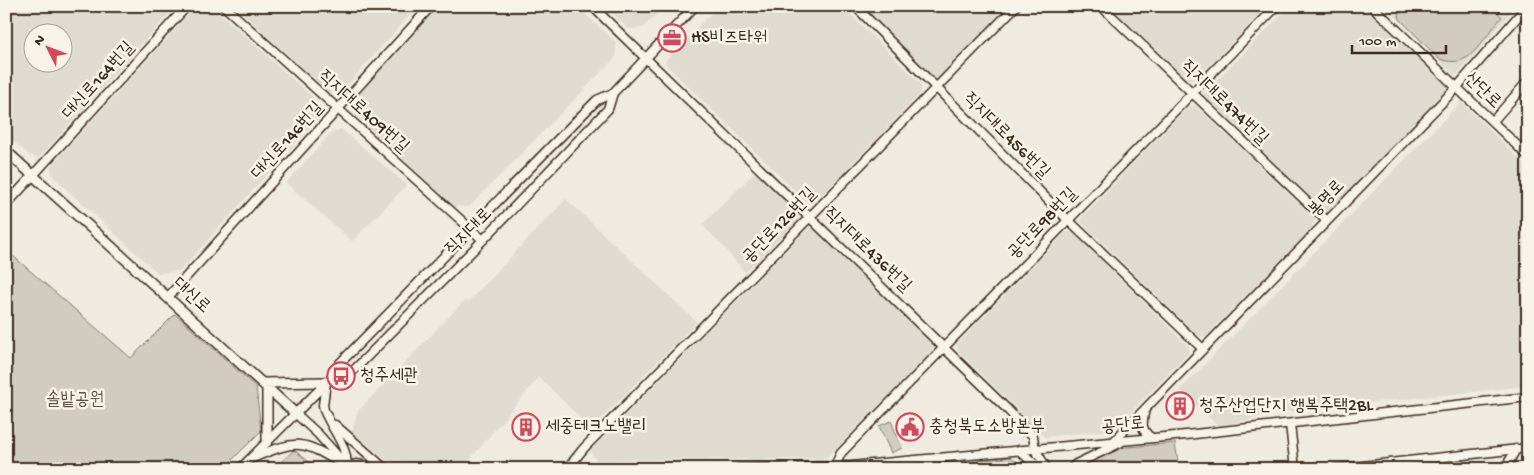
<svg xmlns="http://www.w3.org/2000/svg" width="1534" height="475" font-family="'Gochi Hand','Poor Story',sans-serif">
<rect width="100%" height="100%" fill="#efebe0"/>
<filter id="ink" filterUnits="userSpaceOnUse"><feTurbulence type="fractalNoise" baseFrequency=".02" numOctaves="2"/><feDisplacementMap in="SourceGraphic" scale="10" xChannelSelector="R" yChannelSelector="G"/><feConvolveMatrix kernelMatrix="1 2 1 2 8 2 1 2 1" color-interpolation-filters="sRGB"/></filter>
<g filter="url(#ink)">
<path fill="#e0dbd0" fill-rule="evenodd" d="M6,6h170l-137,152 -9,-2 -24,-22zM32,32h30v30h-30z
M196,6h16l103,93 2,20 -137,152 -22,2 -106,-97 -1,-10z
M235,6h183l-77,86 -12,1z
M437,6h139l40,36v15l-147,150 -17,-1 -100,-94 -1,-9z
M604,6h60l-21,22 -14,1z
M718,6h124l79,78v9l-107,110 -5,1 -142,-138 -2,-5z
M862,6h148l-72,74 -8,-5z
M1110,6h158l-72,73h-10z
M1290,6h75l83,81v5l-122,122 -123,-120z
M1385,6h128l-5,10 -51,59 -2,1z
M1461,102l67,65v219l-253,27 -56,14 -39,-37z
M1195,105l120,114 -4,11 -106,107 -7,-1 -119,-116 108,-113z
M341,129l66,56 -55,56 -66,-58 46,-51z
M755,172l44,42 -2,7 -52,52 -22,-27 -21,-21z
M566,199l131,123 -106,107 -52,-52 -73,87 -80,-4 -34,-28 6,-21 107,-111 3,2z
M812,227l121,118 -1,7 -106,107 -230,1 -6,-9 217,-222z
M1066,232h7l116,115v6l-76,77 -68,7 -87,-86 -1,-7z"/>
<path fill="#d1cbc0" stroke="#867a6f" d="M1404,6h87l11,11c-7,8 -28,38 -36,41 -8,5 -18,4 -27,1l-39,-40 -1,-4z
M6,250l125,108 44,-44 81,73 5,44 -38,38h-217z
M891,421l11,27 -11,5 -12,-27z
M1175,443l4,26h-100l6,-6 32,-15z
M294,450l24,19h-45z
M1010,457l17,12h-8l-3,-2 -16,-1 -11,2 -16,-2 -5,3h-19l20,-7z"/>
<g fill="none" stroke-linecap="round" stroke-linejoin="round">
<g stroke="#3b2a1e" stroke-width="11">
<path id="minor" d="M224,6l259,234
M592,6l414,402 27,28 2,13 12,20
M855,6l213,214 135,129
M1101,6l226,215
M1372,6l156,150
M1493,121l35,-40
M6,205l181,-199
M168,297l263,-291
M333,376l16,-1 134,-135 125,-131 5,-16
M326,382l-3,23 1,5c8,20 23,34 23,57
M1145,409c-3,13 -5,22 7,29
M295,413l23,21 25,28
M1290,424l5,45
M335,425l48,42
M1113,442l344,-355 70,-81
M1019,450l21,19
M253,458c48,-21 51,-16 94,9l9,-3 31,5
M835,466l6,-13 436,-447
M240,469l93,-93 7,-13c86,-87 170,-176 257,-263l16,-7 82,-87
M567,469l17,-21 432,-442
M738,469l113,-3 335,-31 342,-38
M1071,469l5,-5 44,-21
M1334,469l194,-21
M1505,469l11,-20"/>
</g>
<g stroke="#3b2a1e" stroke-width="12">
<path id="major" d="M6,151l289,262
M262,383l64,-1
M267,442v-54"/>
</g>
<use href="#minor" stroke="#f7f3e8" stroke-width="8"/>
<use href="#major" stroke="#f7f3e8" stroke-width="9"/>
</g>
</g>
<defs>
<g id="office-ring" transform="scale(1.4375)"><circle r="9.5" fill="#f7f3e8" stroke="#d1495b" stroke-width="1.5"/><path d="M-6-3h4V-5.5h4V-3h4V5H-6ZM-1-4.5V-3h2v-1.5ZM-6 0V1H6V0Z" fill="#d1495b"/></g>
<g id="bus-ring" transform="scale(1.4375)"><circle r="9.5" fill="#f7f3e8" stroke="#d1495b" stroke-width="1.5"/><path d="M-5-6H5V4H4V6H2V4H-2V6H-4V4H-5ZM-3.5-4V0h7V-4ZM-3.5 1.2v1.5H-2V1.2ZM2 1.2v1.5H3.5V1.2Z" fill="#d1495b"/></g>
<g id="building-ring" transform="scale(1.4375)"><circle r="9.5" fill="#f7f3e8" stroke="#d1495b" stroke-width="1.5"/><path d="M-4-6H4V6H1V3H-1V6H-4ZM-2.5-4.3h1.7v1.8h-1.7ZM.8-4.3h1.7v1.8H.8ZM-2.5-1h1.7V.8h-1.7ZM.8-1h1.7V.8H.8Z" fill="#d1495b"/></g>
<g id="civic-ring" transform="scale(1.4375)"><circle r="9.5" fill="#f7f3e8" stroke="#d1495b" stroke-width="1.5"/><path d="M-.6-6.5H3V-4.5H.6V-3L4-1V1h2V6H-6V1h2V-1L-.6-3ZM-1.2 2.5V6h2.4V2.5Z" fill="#d1495b"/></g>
</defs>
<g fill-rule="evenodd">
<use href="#office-ring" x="672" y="38"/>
<use href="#bus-ring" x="341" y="376"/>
<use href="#building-ring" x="1180" y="406"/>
<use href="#building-ring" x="526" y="427"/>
<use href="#civic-ring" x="910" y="427"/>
</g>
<g text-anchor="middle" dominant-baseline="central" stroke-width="5" stroke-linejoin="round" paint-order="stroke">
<g font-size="18" fill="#3b2a1e" stroke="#f7f3e8" text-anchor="start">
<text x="691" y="38">HS비즈타워</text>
<text x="360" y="376">청주세관</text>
<text x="1199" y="406">청주산업단지 행복주택2BL</text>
<text x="545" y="427">세중테크노밸리</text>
<text x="929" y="427">충청북도소방본부</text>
</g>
<g font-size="18" fill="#3b2a1e" stroke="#f7f3e8">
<text transform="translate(99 81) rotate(-48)">대신로164번길</text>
<text transform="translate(1482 91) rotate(44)">산단로</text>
<text transform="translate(1224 103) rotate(44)">직지대로474번길</text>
<text transform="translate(363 112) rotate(42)">직지대로409번길</text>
<text transform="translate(1006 136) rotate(45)">직지대로456번길</text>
<text transform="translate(288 141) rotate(-48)">대신로146번길</text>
<text transform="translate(1327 199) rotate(-46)">봉명로</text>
<text transform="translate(1043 224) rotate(-46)">공단로98번길</text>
<text transform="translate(780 226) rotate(-46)">공단로126번길</text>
<text transform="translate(469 232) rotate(-45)">직지대로</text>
<text transform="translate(867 250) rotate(44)">직지대로436번길</text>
<text transform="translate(191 296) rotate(42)">대신로</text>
<text transform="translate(1123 426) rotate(-6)">공단로</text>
</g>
<g font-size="18" fill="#605246" stroke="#f7f3e8">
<text x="75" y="400">솔밭공원</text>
</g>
</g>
<rect width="1534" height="475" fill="none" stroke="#f7f3e8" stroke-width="25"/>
<rect x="12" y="12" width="1509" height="450" fill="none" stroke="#3b2a1e" stroke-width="2" filter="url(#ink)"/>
<g transform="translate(48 48) rotate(312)"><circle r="24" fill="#f7f3e8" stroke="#aca397"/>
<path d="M0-4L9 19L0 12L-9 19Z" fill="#d1495b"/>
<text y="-8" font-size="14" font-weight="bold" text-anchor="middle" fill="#3b2a1e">N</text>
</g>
<path d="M1352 45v8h94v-8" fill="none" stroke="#3b2a1e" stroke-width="2.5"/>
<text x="1359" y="45" font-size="15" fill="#3b2a1e" stroke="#f7f3e8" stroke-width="4" paint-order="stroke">100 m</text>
</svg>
